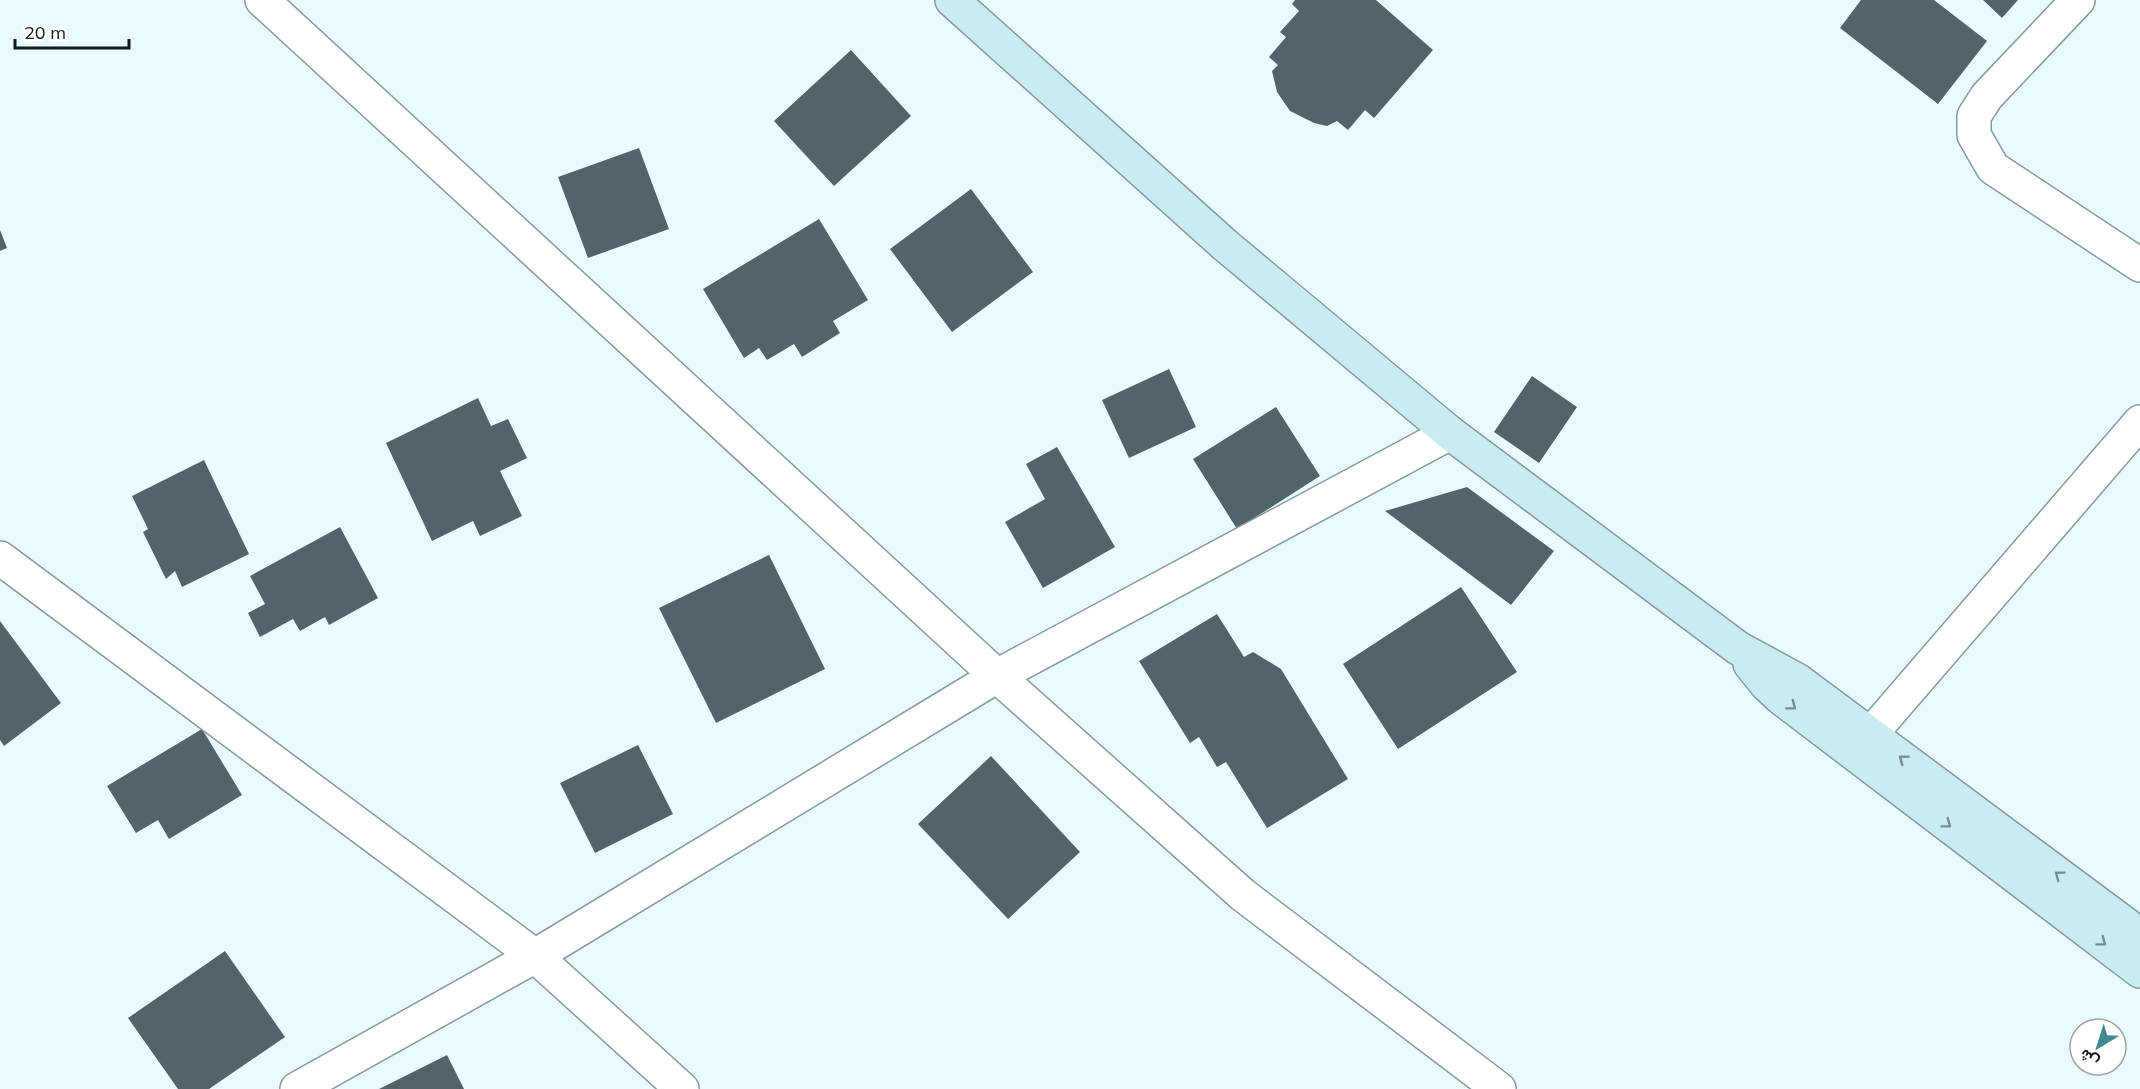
<svg xmlns="http://www.w3.org/2000/svg" width="2140" height="1089" font-family="Mulish,Vazirmatn,sans-serif">
<rect width="100%" height="100%" fill="#e9fbfe"/>
<path fill="#516468" d="M1295,0h81l57,50 -59,68 -9,-8 -17,20 -11,-9 -10,5 -13,-3 -24,-12 -13,-19 -5,-21 6,-6 -9,-8 17,-20 -6,-5 19,-21 -7,-7z
M1861,0h73l53,41 -49,63 -98,-76z
M1983,0h35l-16,18z
M851,50l60,66 -77,70 -60,-65z
M639,148l30,81 -81,29 -30,-81z
M971,189l62,83 -81,60 -62,-83z
M819,219l49,81 -35,21 7,12 -38,24 -8,-13 -27,16 -8,-12 -15,10 -41,-69z
M0,230l7,18 -7,3z
M1169,369l27,58 -67,31 -27,-58z
M1532,376l45,31 -38,56 -45,-31z
M478,398l13,28 17,-7 19,39 -27,13 22,45 -42,20 -7,-15 -41,20 -46,-98z
M1276,407l44,69 -83,53 -44,-70z
M1057,447l58,100 -72,41 -38,-66 40,-23 -19,-35z
M204,460l45,94 -67,33 -7,-16 -9,8 -23,-47 5,-3 -16,-33z
M1467,487l87,64 -43,54 -126,-94z
M340,527l38,71 -49,27 -4,-8 -25,14 -7,-12 -33,18 -12,-24 17,-9 -15,-28z
M769,555l56,114 -109,54 -57,-115z
M1461,587l56,85 -119,77 -55,-85z
M1217,614l27,43 9,-5 28,17 67,110 -81,49 -41,-66 -9,5 -18,-30 -9,6 -51,-82z
M0,621l61,82 -57,43 -4,-6z
M202,729l40,66 -73,44 -11,-19 -22,13 -29,-47z
M638,745l35,69 -78,39 -35,-70z
M991,756l89,96 -72,67 -90,-95z
M225,951l60,86 -76,52h-31l-50,-71z
M447,1055l17,34h-85z"/>
<g fill="none" stroke-linecap="round" stroke-linejoin="round">
<g stroke="#869a9e" stroke-width="36">
<path id="street" d="M262,0l735,676 246,219 256,194
M2078,0l-91,96 -13,20v19l19,33 147,97
M0,558l535,398 147,133
M1870,735l270,-313
M297,1089l238,-133 462,-280 453,-243"/>
</g>
<g stroke="#869a9e" stroke-width="36">
<path id="secondary" d="M952,0l273,245 225,188 288,215 59,32 343,255
M1750,664l17,21 14,13 359,273"/>
</g>
<use href="#street" stroke="#fff" stroke-width="33"/>
<use href="#secondary" stroke="#c9ecf2" stroke-width="33"/>
</g>
<defs><path id="oneway-chevron" d="M-2-3.5L2.5 0L-2 3.5" fill="none" stroke-width="1.6" stroke-linecap="round" stroke-linejoin="round" transform="scale(1.5)"/></defs>
<g stroke="#778e91">
<use href="#oneway-chevron" transform="translate(1792 706) rotate(37)"/>
<use href="#oneway-chevron" transform="translate(1903 759) rotate(-143)"/>
<use href="#oneway-chevron" transform="translate(1947 824) rotate(37)"/>
<use href="#oneway-chevron" transform="translate(2059 875) rotate(-143)"/>
<use href="#oneway-chevron" transform="translate(2102 942) rotate(37)"/>
</g>
<g transform="translate(2098 1047) rotate(218)"><circle r="28" fill="#ffffff" stroke="#a0a3a4" stroke-width="1.5"/>
<path d="M0-4.5L10 22L0 15L-10 22Z" fill="#428794"/>
<text y="-9" font-size="16" font-weight="bold" text-anchor="middle" fill="#121a1b">ش</text>
</g>
<path d="M15 39v9h114v-9" fill="none" stroke="#121a1b" stroke-width="3"/>
<text x="24" y="39" font-size="18" fill="#121a1b" stroke="#ffffff" stroke-width="4.5" paint-order="stroke">20 m</text>
</svg>
